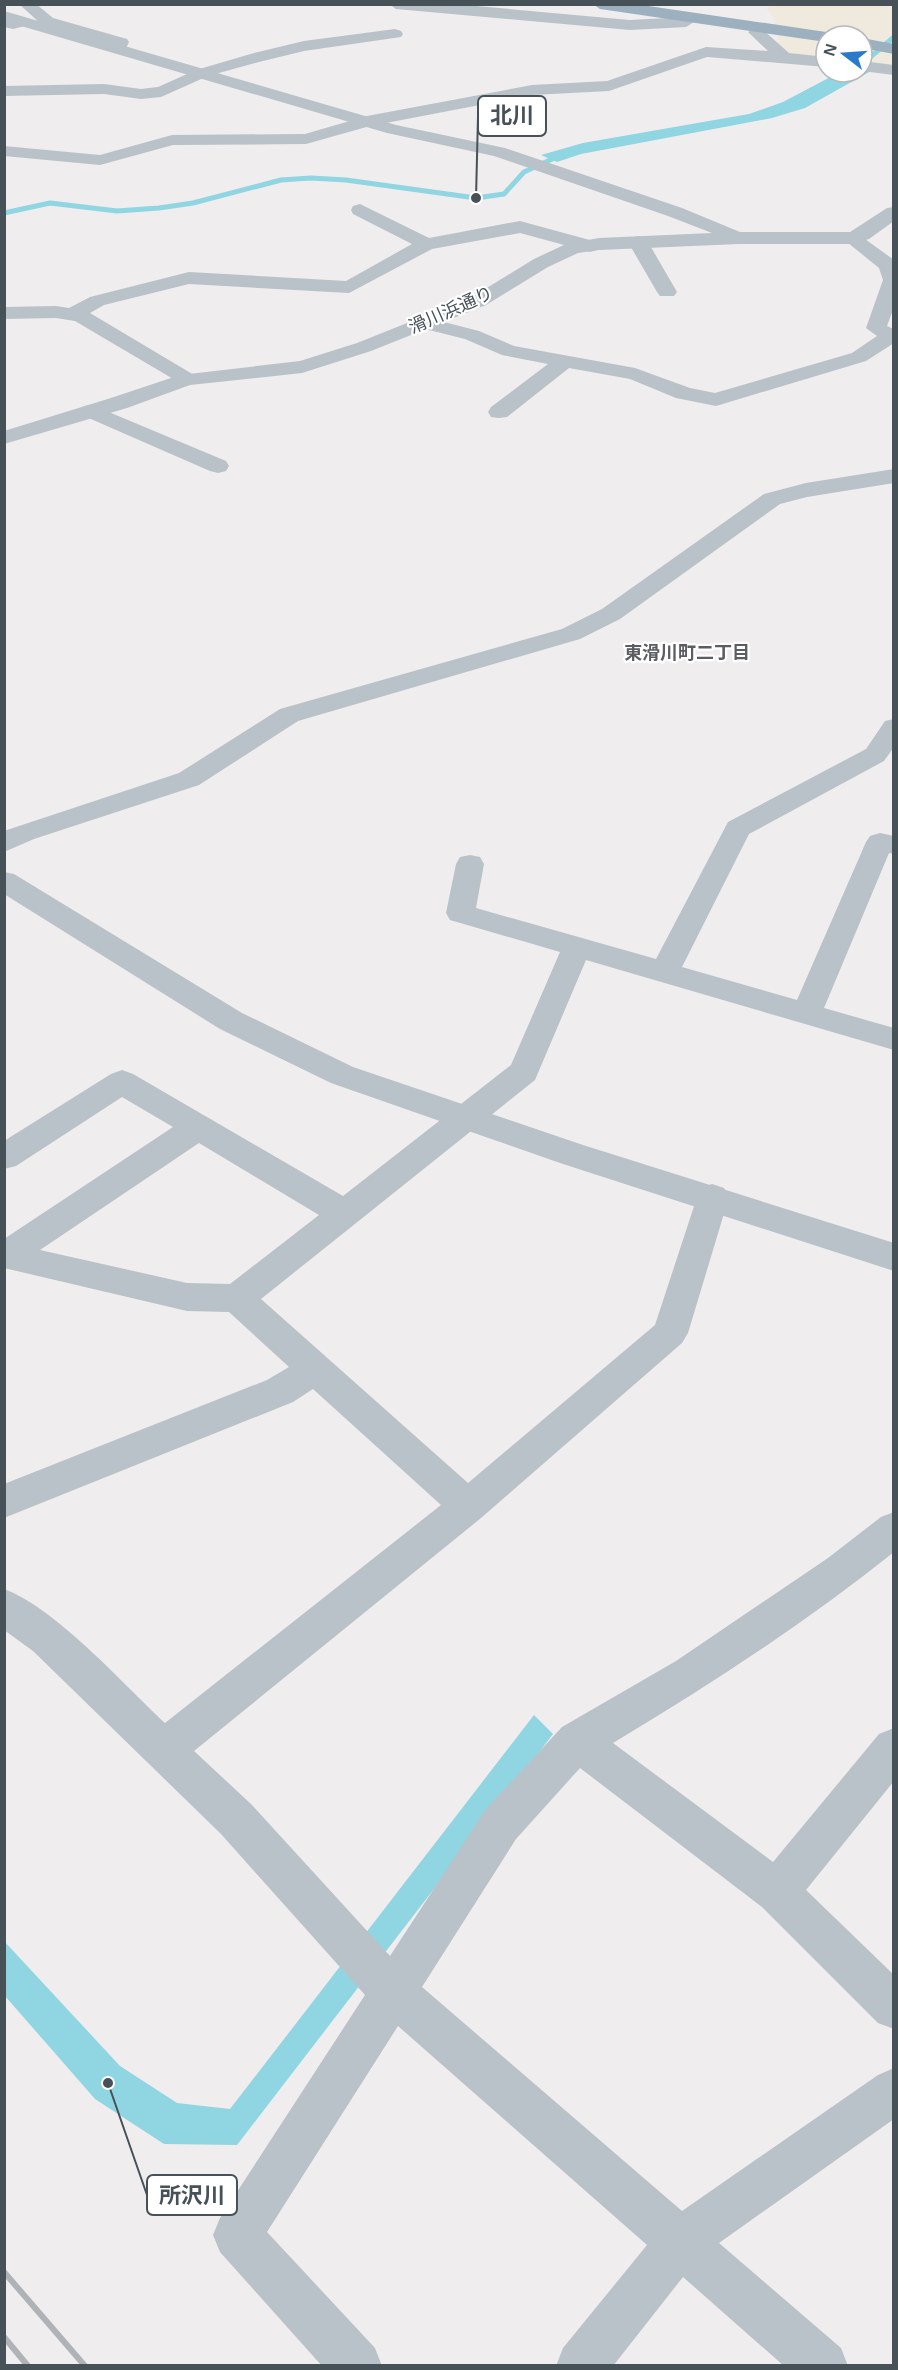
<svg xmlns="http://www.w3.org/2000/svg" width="898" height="2370" font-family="Arial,'Noto Sans JP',sans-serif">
<rect width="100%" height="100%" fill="#efeded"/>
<path fill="#efe9de" d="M770,4l123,2v64l-31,-4v-30h-36v26l-46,-9 -6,-35 -7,-9z"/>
<path fill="#90d5e2" d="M862,70l9,1 -66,37 -33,10 -191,36 -24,8 -16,-7 42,-12 166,-29 34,-12 57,-30h22z
M534,1715l19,19 -316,411 -73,-1 -69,-45 -90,-103 -1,-55 116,125 57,37 53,6z"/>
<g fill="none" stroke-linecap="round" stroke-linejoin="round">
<path stroke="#90d5e2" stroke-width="5" d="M862,64l32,-27
M4,213l46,-10 67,8 42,-3 34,-5 88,-23 30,-2 35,2 130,18 28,-4 20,-22 39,-18"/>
<path fill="#b9c2c8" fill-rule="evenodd" d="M19,4h17l17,14 74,21 2,3 -5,10h-12l-2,-3 2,-5 -71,-20z
M389,4h65l176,16 56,-3 8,5 -8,5 -56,3 -234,-21z
M4,17l9,2 10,-2 8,5 -2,3 -16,4 -9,-2z
M756,27l6,2 27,24 37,4v10l-119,-10 -98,34 -77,4 -162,31 -64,18 -133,1 -73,20 -96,-9v-10l96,9 72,-20 133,-1 62,-18 165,-31 75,-4 99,-34 62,4 -20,-19z
M395,29l6,2 2,3 -2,3 -97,14 -45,11 -51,14 -47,21 -20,2 -37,-5 -100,2v-10l100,-2 37,5 17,-2 38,-17 58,-17 50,-12z
M862,61l32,4v10l-32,-4z
M360,204l69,34 91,-17 77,21 3,4 -3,4 -7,2 -70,-19 -88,16 -83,44 -160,-9 -85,21 -14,8 104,62 4,4 -4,4 -7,2 -7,-2 -105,-62 -19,-3 -52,1v-12l52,-1 13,2 21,-11 99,-25 157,9 66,-37 -59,-30 -2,-4 2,-4z
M851,232l7,2 36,26v47l-7,19 7,3v14l-28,18 -150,45 -40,-8 -46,-19 -61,-11 -62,49 -8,1 -8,-1 -3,-5 3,-5 57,-43 -46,-9 -37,-16 -48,-12 -3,-4 3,-4 7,-2 55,14 35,15 121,22 55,20 25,5 137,-40 25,-17 -11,-8 17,-48 -4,-12 -37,-30 2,-4z
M638,236l7,2 3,4 29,50 -3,4h-14l-3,-4 -29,-50 3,-4z
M92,405l134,56 3,5 -3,5 -8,2 -8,-2 -126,-55 -3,-5 3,-5z
M894,469v14l-87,14 -27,7 -160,115 -40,20 -282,82 -99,64 -165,54 -30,13v-21l175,-58 101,-64 282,-80 40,-20 162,-115 42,-11z
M894,719v28l-10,14 -135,73 -67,133 115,33 69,-158 4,-6 10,-3 14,3v18l-5,-1 -65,155 70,20v22l-308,-90 -51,120 -274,219 207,184 187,-158 45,-137 12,-4 12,4 5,9 -41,136 -6,10 -201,175 -287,233 57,53 139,152 96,-147 76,-82 114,-66 152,-103 53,-41 13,-5v40c-89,71 -184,133 -281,191l160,119 106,-128 15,-6v53l-88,109 88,85v54l-16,-6 -116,-116 -182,-139 -64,71 -94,148 260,224 196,-136 16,-7v51l-175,124 122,105 7,18h-64l-101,-89 -70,89h-57l7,-18 84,-103 -249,-219 -131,206 108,116 7,18h-60l-102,-114 -7,-17 7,-17 145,-223 -144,-161 -188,-183 -29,-21v-41c53,20 118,94 161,134l276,-218 -128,-116 -20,13 -289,116v-34l263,-104 22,-13 -60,-55 -42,-1 -183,-43v-29l169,-112 -51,-30 -106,69 -12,3v-28l107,-67 11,-4 11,4 210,122 168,-131 49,-113 -110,-32 -4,-7 10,-49 4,-7 10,-2 10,2 4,7 -8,44 180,51 72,-137 138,-73 19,-28zM199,1143l120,72 -89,69 -43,-1 -147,-33z"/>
<path fill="#b9c2c8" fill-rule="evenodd" d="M4,11l392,114 109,23 177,60 58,24h110l37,-24 7,-1v14l-25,18 -18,5h-112l-140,6 -21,3 -30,14 -62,38 -115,46 -69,22 -112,12 -63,23 -123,36v-13l107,-33 69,-23 120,-14 57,-18 115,-46 62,-38 32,-15 33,-6 113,-5 -44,-17 -174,-60 -107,-23 -383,-112z
M4,872l10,2 228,139 111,54 230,78 311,98v28l-334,-108 -229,-80 -111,-54 -216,-135z"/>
<path fill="#9cb0c0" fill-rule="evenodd" d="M593,4h42l191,28 7,4h-7v6l-226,-33z
M862,38l32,6v10l-32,-6z"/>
<path stroke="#afb2b6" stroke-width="6" d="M4,2272l81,94
M4,2337l24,29"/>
</g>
<g text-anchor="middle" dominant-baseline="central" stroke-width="4.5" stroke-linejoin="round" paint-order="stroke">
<g font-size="18" fill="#475158" stroke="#fff">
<text transform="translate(451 310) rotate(-24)">滑川浜通り</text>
</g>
<g font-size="18" font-weight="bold" fill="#5a5d61" stroke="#fff">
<text x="687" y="653">東滑川町二丁目</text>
</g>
</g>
<path fill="none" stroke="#475158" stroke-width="2" d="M476 198L478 116M108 2083L147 2195"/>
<g fill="#475158" stroke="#fff" stroke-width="2">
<circle cx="476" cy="198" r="6"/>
<circle cx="108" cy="2083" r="6"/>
</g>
<g fill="#fff" stroke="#475158" stroke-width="2">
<rect x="478" y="96" width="68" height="40" rx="6"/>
<rect x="147" y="2175" width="90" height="40" rx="6"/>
</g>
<g font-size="22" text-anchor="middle" font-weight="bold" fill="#475158">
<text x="512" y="123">北川</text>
<text x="192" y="2203">所沢川</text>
</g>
<rect width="898" height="2370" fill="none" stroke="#475158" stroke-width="12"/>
<g transform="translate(844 54) rotate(287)"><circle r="28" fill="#ffffff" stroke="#b5b9bc" stroke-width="1.5"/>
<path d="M0-4.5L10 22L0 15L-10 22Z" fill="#2b7aca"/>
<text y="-9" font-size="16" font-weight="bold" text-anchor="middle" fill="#475158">N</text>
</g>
</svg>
